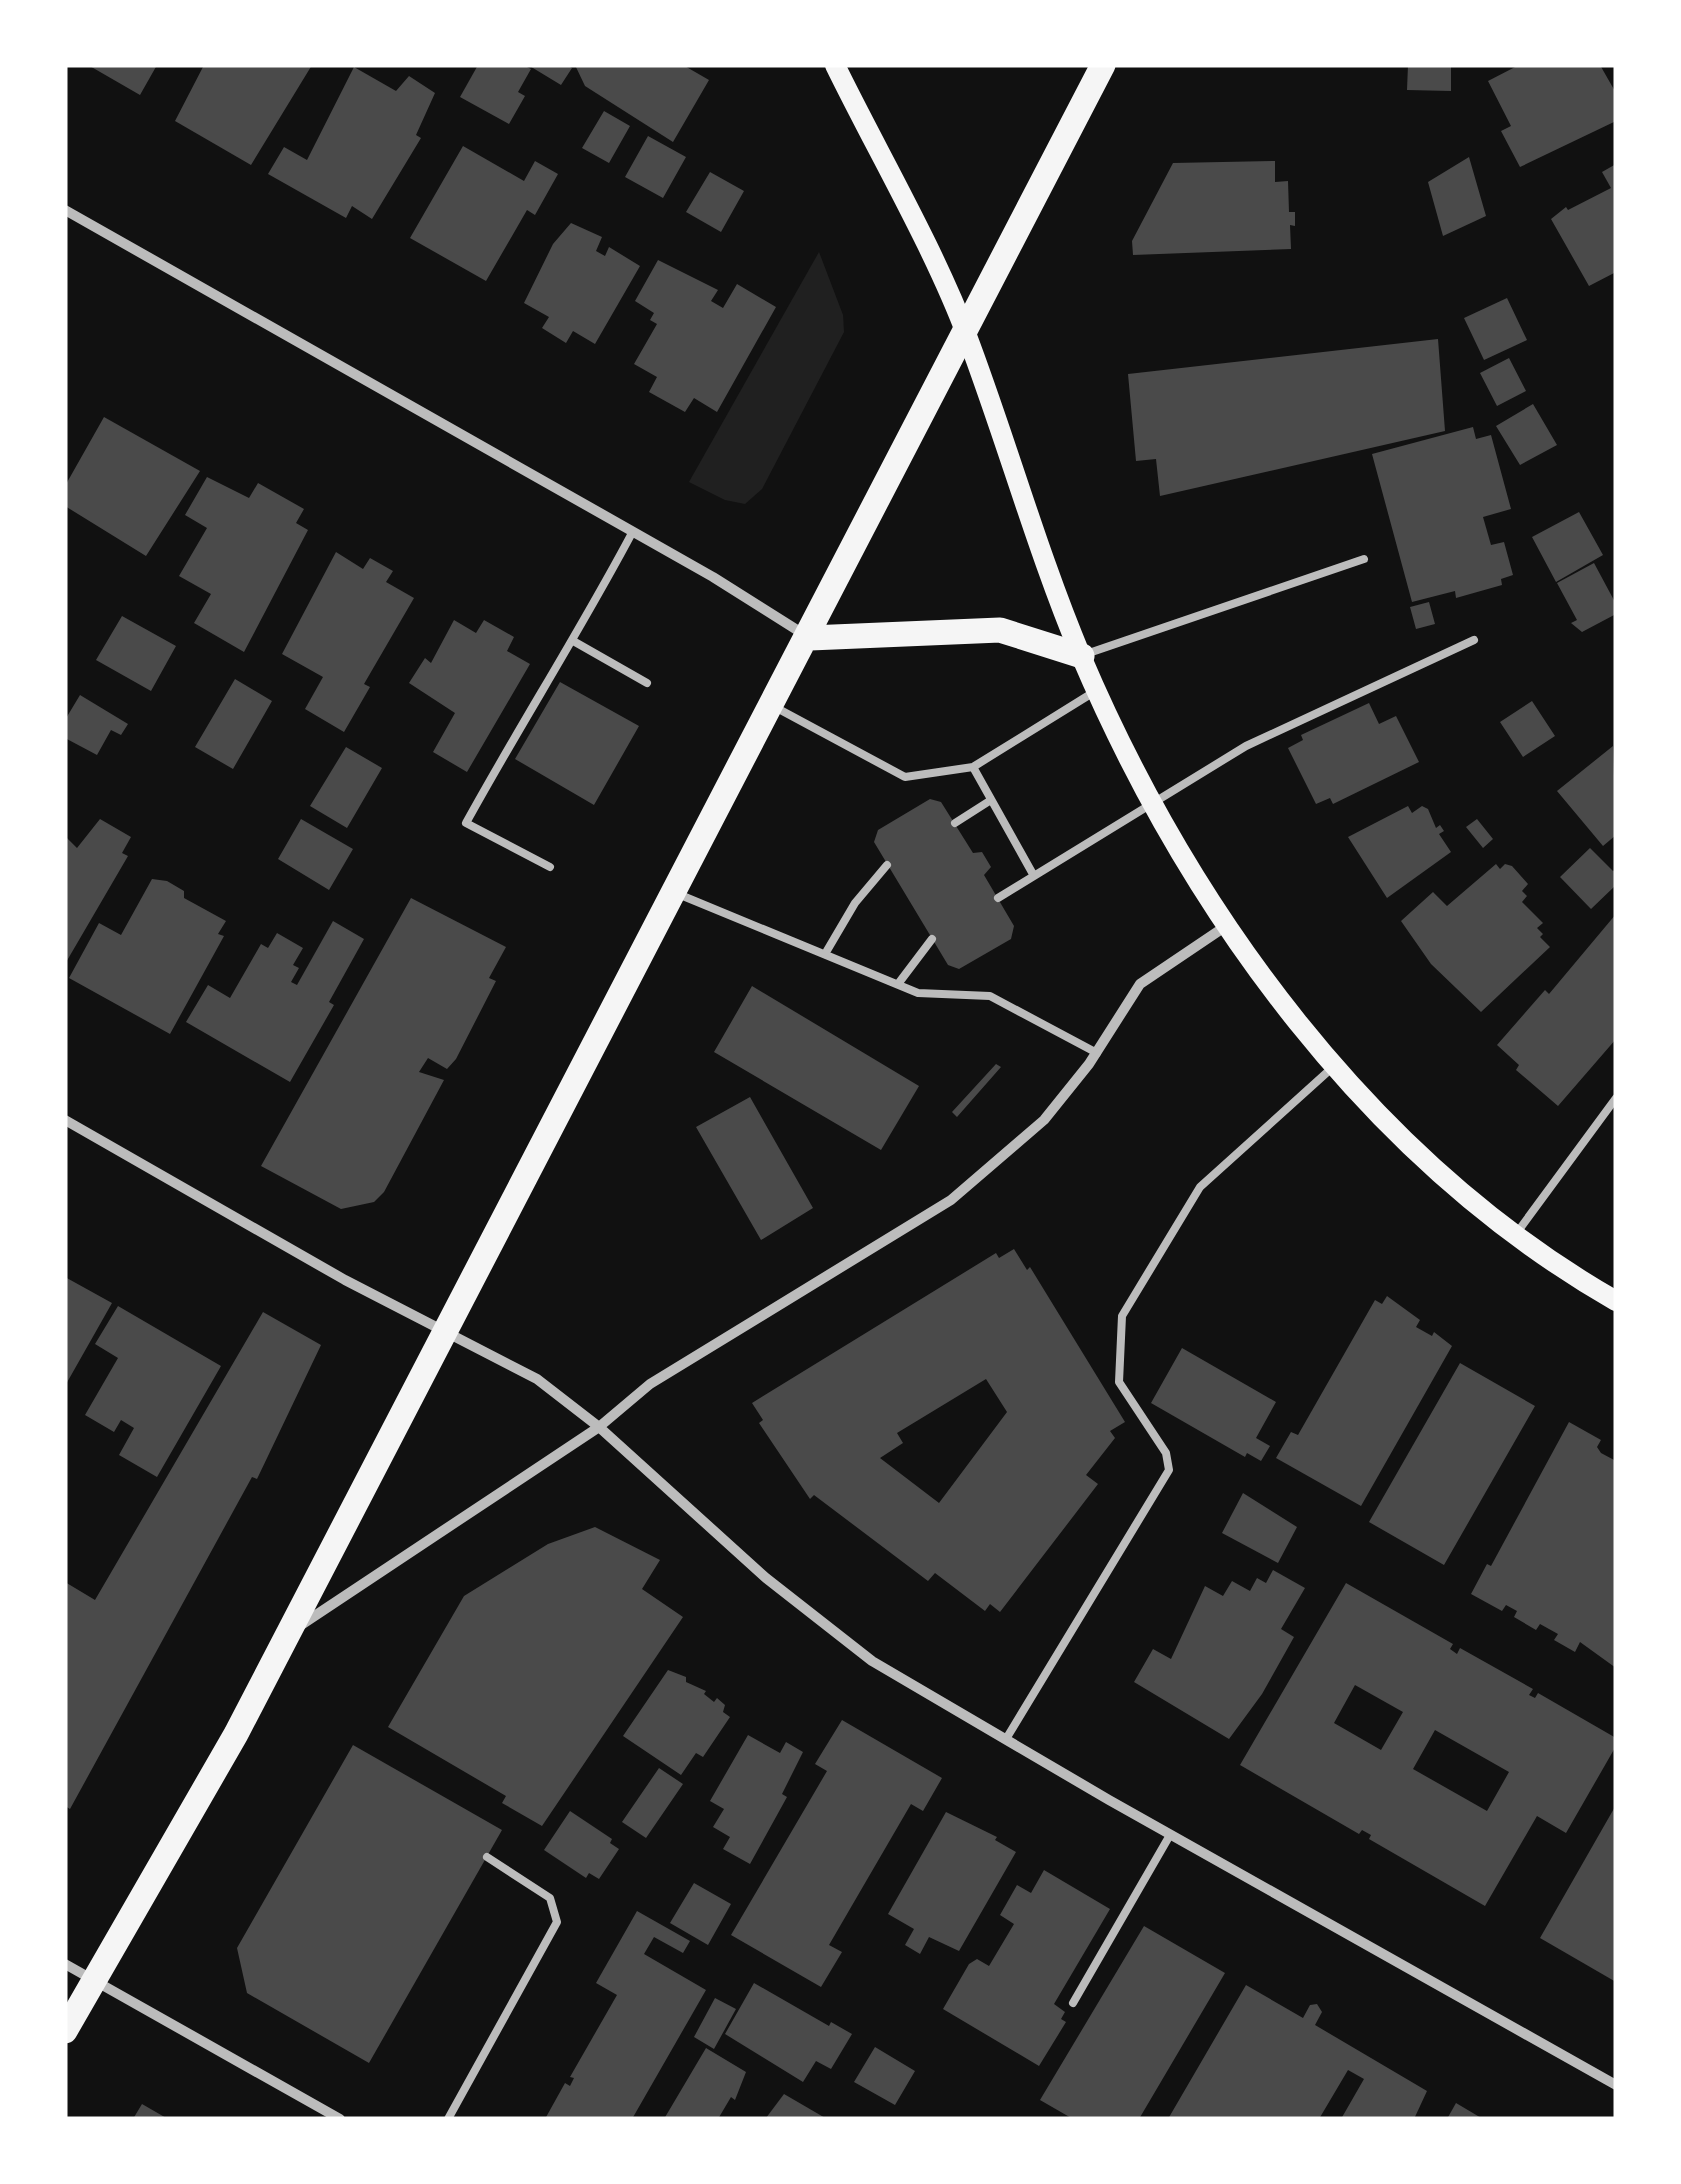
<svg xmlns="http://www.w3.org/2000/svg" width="1681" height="2184" font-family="Roboto,sans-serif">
<rect width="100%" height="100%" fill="#111"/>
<path fill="#202020" d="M819,252l24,63 1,17 -82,157 -17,15 -20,-4 -36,-18z"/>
<path fill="#4a4a4a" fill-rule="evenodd" d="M88,65h69l-17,30z
M204,65h108l-61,100 -76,-44z
M478,65h45l8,4 -13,23 7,4 -16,28 -49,-27z
M528,65h38l6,3 -11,17z
M575,65h108l26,15 -36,62 -88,-56z
M1408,65h43v26l-44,-1z
M1519,65h81l16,28v28l-96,46 -19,-36 10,-5 -23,-45z
M354,67l42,24 13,-15 26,17 -19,42 5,3 -49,81 -20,-13 -6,12 -78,-44 16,-27 23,13z
M604,111l26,15 -21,37 -27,-15z
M648,136l38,21 -23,41 -38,-21z
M463,146l61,35 11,-20 23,13 -23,41 -8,-5 -41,71 -76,-43z
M1469,157l17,59 -43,20 -15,-54z
M1275,161v21l13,-1 1,31h6v14l-5,-1 1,24 -158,6 -1,-14 41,-78z
M1616,164v108l-27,14 -38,-67 15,-12 2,3 43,-22 -9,-16z
M710,172l34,19 -23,41 -35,-20z
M571,223l31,14 -6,14 9,5 4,-9 31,19 -45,78 -22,-13 -7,12 -24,-15 7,-11 -25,-14 29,-59z
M658,260l60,30 -7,11 12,7 14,-24 39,23 -59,105 -23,-14 -9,14 -36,-20 8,-15 -23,-13 23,-40 -7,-4 4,-7 -19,-12z
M1507,298l20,42 -43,20 -20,-42z
M1438,339l7,92 -285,65 -4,-37 -20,2 -8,-87z
M1509,358l17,33 -29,15 -17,-33z
M1533,404l24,41 -37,20 -24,-39z
M104,417l96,54 -54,85 -81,-50v-20z
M1473,427l3,12 15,-4 20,74 -28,8 8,28 13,-3 9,33 -12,4 1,6 -46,13 -1,-7 -43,11 -40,-148z
M207,477l42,21 9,-15 46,26 -8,14 12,7 -64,122 -50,-29 17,-29 -32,-18 28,-48 -22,-13z
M1579,512l24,43 -47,27 -24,-45z
M336,552l27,17 7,-11 23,13 -7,11 28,16 -50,86 6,3 -26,45 -39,-23 18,-32 -41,-23z
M1594,563l22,41v10l-34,18 -11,-9 6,-3 -20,-37z
M1429,602l6,22 -19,5 -6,-22z
M122,616l54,30 -25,45 -55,-31z
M454,620l22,13 8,-13 30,17 -7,14 23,13 -63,108 -34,-20 22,-39 -46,-30 16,-25 6,5z
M235,679l37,22 -39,68 -38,-22z
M560,682l79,44 -45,79 -79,-46z
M80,695l48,29 -7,11 -10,-5 -14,25 -32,-17v-18z
M1532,701l23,35 -32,21 -23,-35z
M1369,703l10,21 17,-8 23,46 -86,42 -3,-6 -14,6 -28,-56 15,-8 -2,-5z
M1613,746l3,89 -13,11 -46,-55z
M346,747l36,21 -35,60 -37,-22z
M930,799l11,3 32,51 9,-1 9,15 -7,8 30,51 -3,13 -52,30 -11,-4 -74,-123 4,-12z
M1408,806l4,7 10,-7 6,3 8,19 4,-3 4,6 -5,3 12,18 -64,46 -39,-61z
M100,819l31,18 -9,16 6,3 -63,108v-128l12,12z
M301,819l52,30 -24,41 -51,-31z
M1477,819l16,20 -10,9 -17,-21z
M1590,848l23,23 3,-2v16l-25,24 -31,-32z
M1496,864l4,5 5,-5 7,2 16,18 -6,7 5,5 -5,6 21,21 -6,5 6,6 -3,3 10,10 -69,65 -50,-48 -30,-43 32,-29 14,14z
M152,879l15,2 17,10v7l42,23 -8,13 6,2 -54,98 -101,-56 30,-55 22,12z
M411,898l95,49 -17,31 7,3 -40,78 -9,10 -19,-11 -9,14 25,8 -60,112 -10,10 -33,7 -80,-43z
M1616,914v125l-58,67 -42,-36 3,-5 -22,-20 48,-55 4,4z
M333,921l31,18 -35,63 5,3 -44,77 -104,-60 22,-37 22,13 31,-54 7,4 9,-15 26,15 -10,17 6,3 -8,14 6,3z
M752,986l167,100 -38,64 -167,-98z
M996,1064l5,3 -44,50 -5,-5z
M750,1097l63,111 -52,32 -65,-113z
M1014,1249l13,21 3,-3 95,155 -15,9 5,7 -29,37 12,9 -98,128 -10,-8 -5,7 -50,-38 -7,8 -114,-86 -4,4 -51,-76 4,-3 -11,-17 244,-150 3,5zM986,1379l21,33 -68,91 -59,-45 23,-15 -6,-10z
M65,1277l47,26 -47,83z
M1387,1296l33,24 -4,7 16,9 2,-4 18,14 -91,160 -85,-48 15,-26 7,3 77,-135 7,4z
M118,1306l103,60 -64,111 -38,-22 15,-27 -13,-8 -7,12 -29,-17 33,-57 -23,-14z
M263,1312l58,33 -64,134 -5,-2 -182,332 -5,-3v-224l30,18z
M1182,1348l94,54 -20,36 14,8 -9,15 -14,-8 -2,4 -94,-54z
M1460,1363l75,43 -91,159 -75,-43z
M1569,1422l32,18 -4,7 4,6 15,8v207l-36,-26 -5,10 -21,-12 4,-6 -18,-10 -4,6 -22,-13 3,-6 -11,-6 -4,6 -31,-17 16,-30 4,2z
M1243,1493l54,34 -19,36 -56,-30z
M595,1527l65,33 -18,29 41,28 -141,209 -40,-23 4,-7 -118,-69 76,-131 84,-52z
M1273,1570l32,18 -24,41 13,8 -32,57 -33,45 -95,-57 19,-33 18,10 34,-73 18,10 9,-15 18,10 7,-13 9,5z
M1346,1583l107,61 -3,5 7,5 3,-6 73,41 -4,6 6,3 3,-5 78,45v8l-50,87 -29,-17 -52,90 -116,-67 2,-4 -9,-5 -3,4 -119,-69zM1355,1685l48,27 -22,38 -47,-27zM1435,1730l74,42 -22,39 -74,-42z
M668,1670l18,7v5l20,9 -2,3 10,8 3,-4 8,7 -2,7 7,5 -27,40 -7,-4 -15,22 -58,-39z
M842,1720l100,58 -19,33 -12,-7 -82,141 13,7 -21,35 -90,-52 96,-164 -12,-7z
M748,1735l32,18 6,-11 17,10 -21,42 5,3 -37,67 -27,-15 7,-12 -17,-10 11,-18 -14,-8z
M353,1745l149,85 -133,233 -122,-70 -10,-45z
M659,1768l24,16 -37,54 -24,-16z
M1616,1805v177l-76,-44z
M570,1811l42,28 -2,4 9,6 -20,30 -10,-6 -3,5 -42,-28z
M946,1812l51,25 -2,3 21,12 -57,99 -30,-14 -9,17 -15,-9 9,-16 -26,-15z
M1044,1870l66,39 -56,95 11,8 -4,7 5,3 -27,44 -96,-57 26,-45 8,-5 12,7 25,-42 -14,-9 17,-30 14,8z
M694,1883l37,21 -23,41 -38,-22z
M637,1911l53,30 -7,12 -29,-16 -10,17 62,36 -74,129h-87l20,-36 5,3 4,-8 -4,-1 47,-82 -21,-12z
M1144,1926l81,47 -86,146h-66l-33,-19z
M754,1983l75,43 2,-4 21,12 -21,35 -15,-8 -13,21 -78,-48z
M1246,1985l57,33 7,-13 7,-1 5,8 -7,13 112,66 -13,28h-73l23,-40 -16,-9 -29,49h-151z
M715,1998l21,11 -22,40 -20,-12z
M875,2047l40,24 -20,34 -41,-23z
M706,2048l40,24 -11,28 -4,-3 -13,22h-54z
M784,2094l43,25 -61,-1z
M1456,2103l27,16h-36z
M142,2104l26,15h-35z"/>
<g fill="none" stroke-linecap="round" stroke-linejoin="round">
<path stroke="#bcbcbc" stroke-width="8" d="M575,642l72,41
M1086,654l278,-95
M773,706l132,71 68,-10 121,-75
M973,767l61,109
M955,823l36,-23
M550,867l-84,-44c54,-98 114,-192 166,-290
M678,894l240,99 72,3 107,57
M998,898l248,-152 228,-106
M825,954l30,-51 32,-38
M898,984l34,-45
M1516,1234l100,-136
M1006,1739l163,-269 -3,-17 -47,-71 3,-66 78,-129 133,-120
M1073,2003l97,-168
M448,2119l109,-197 -7,-24 -63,-41"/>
<path stroke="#bcbcbc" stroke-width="10" d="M65,210l648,367 92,58
M65,1120l280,160 192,99 62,48 167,151 106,83 237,139 507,285
M298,1627l301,-200 51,-43 301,-184 93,-80 45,-56 51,-80 86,-58
M65,1964l275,155"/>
<path stroke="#f5f5f5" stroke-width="20" d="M835,65c42,86 99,183 132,271 40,106 70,215 114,320 109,256 290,505 535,645"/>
<path stroke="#f5f5f5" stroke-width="25" d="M810,638l190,-8 82,26
M65,2031l171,-297 867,-1669"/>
</g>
<rect width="1681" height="2184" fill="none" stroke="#ffffff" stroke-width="135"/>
</svg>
